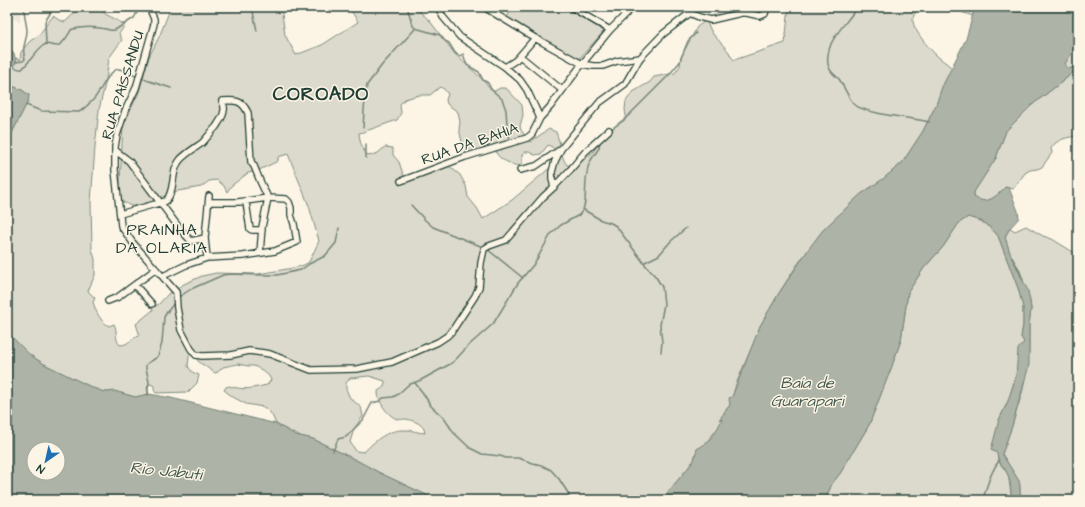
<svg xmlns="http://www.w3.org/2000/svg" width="1085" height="507" font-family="'Architects Daughter',sans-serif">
<rect width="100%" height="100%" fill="#fcf5e5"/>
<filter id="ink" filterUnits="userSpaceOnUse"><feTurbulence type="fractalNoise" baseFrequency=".025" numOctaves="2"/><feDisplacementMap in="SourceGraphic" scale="8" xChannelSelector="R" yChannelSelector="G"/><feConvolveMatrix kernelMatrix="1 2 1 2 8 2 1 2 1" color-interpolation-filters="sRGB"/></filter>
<g filter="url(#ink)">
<path fill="#ece7d8" d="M7,7h14l-1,16 -13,-10z"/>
<path fill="#dcdacc" stroke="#7e8c80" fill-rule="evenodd" d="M81,7h15l11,8 8,4 10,6 -6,9 3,6 -13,18 -3,22 -7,30 -4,37 -4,55 1,48 3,9v16l-7,16 7,7 -2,4c3,10 7,19 16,24l5,-2c4,7 0,15 6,21 9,0 11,-7 19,-9v-3l-3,-9 17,-14 -1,-2 7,-4 10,-11 15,-9 18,-8 14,-3 42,1 35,-6 11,-3 5,-3 10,-21 -10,-35 -21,-52 -10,3v4l-21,10 -9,2 -17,13 -4,6 -3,-6 -7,-6 -8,1 -8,6 -23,4 -21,8 -15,7h-11l-10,-5 -2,-3 4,-72 16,-34 10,-35 10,-20 12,-30h110l4,28 11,20 26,-10 36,-23 -9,-15h70l1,5 9,8 26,34 25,23 13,15 7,-4h6l16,17 1,10 -3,11 1,4 9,12 19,-13 7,3c1,4 3,8 4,12 3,9 1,13 7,21l9,1 17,-14 6,-9 16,-17 11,-9 -1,-8 1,-8 7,-9 17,-10 4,-5 21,-4 5,-7 1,-9 16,-30 9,-7 6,13 17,19 1,3 4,5 51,-17 4,-36h129c-2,5 -6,10 -5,15 2,10 15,25 22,32 5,5 12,9 17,14l-10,19 -6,18 -13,26 -21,32 -19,16 -22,15 -38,36 -26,35 -18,28 -19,33 -4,11 -20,47 -6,21 -6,7 -1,6 -5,10 -14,17 -7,4 -3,11 -6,8 -21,25 -7,7h-223l-57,-27 -22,-12 -45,-22 -17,-4 -20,-11 -4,-9 -5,-6 -4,-2 -17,-3 -13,-7 -9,-7 2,-3 3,-1c16,5 23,2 38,-1l4,-5 -2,-4 -7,-6 -8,-4h-6l-10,-2 -15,3 -5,5 -3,1 -16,-11 -8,-9 -2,4 -1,9 4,6 7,3 -2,8 -9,9 -32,1 -2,-3v-4l-3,-2 -3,1 -1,4 2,5 -14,3 -21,-6 -5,1h-5l-11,-4 -49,-24 -14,-9 -23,-23v-162l2,-5 2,-14v-16l17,-34 1,-6 -7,-5 -10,-4 -5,-6v-10l9,-8v-4l4,2 1,-8 9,-11 8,-5 15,-20 6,4 6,2zM440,87l4,2 4,5 -2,6 1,4 11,8 2,10 -1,7 3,13 4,10 -3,5 33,-10c0,2 0,6 1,7 3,6 16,11 22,12l3,-3v-8l3,-3h4l6,3 6,-1 7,-9 4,2 4,5 -4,14 -40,34 -29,19 -6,-11 -9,-11 -2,-11 -6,-11 -11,-9 -13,5 -31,9 -6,-18 -6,-7v-7l-8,-1 -7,6 -9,3c-8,-6 -9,-15 -10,-23l4,-1 34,-12 4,-7 -1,-9 5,-5 14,-4h11zM369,376l16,5c0,5 -2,7 -7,10 -1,10 10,25 19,28 3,1 6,0 9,0 9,2 18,5 19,14 -6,0 -13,-3 -19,-3 -18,-1 -30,10 -42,22l-8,-1 -6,-9 4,-13 9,-13 -2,-9 -11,-9 -4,-9v-6l4,-5z
M513,7h51l40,24 -26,29 -71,-43z
M937,7h38l-2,9 -21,-7 -3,2z
M1078,45v91c-10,1 -21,3 -27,12l1,5 -10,14 -5,2 -7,1 -5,3 -12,16 -8,-2c-9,10 -18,19 -31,10v-5l22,-34 10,-27 26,-26 31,-24 15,-13 -3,-4 -3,4 -4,1 -3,-5 2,-5z
M968,217l13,4 11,8 6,7 20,52 5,19v18l-2,12 3,5 -6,21 -2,13 -8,25 -9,19 -7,30 5,3 1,8 10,13 4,26h-187l7,-16 9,-12 28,-47 23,-59 9,-26 7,-48 16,-24 19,-21 16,-24z
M1026,226l17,10 9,3 26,16v245h-57c-2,-6 0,-13 -2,-19l-17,-27 10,-28 11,-36 6,-39v-26l2,-16 -1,-8 -8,-23 -12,-25 -5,-16 5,-9 5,3z"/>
<path fill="#aeb3a7" stroke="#758479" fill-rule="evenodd" d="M975,7h103v38l-10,14 -3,5 3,5 4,-1 4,-4 2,4 -15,13 -31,24 -26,26 -10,27 -22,34v5c13,9 22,-1 32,-10l3,1 9,23 1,7 -10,11 -4,8 5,16 18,38 2,10 1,8 -2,16v40l-17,61 -10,28 17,27c2,6 0,13 2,19h-9l-1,-1c0,-8 0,-18 -4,-26 -4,-9 -8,-7 -10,-20l-6,-3 8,-30 9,-19 8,-25 2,-27 6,-7 -3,-5 2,-12v-18l-5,-19 -20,-52 -6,-7 -11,-8 -13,-4 -9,6 -16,24 -19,21 -16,24 -7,48 -9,26 -23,59 -28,47 -9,12 -7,16h-165l7,-7 21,-25 6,-8 3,-11c12,-6 20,-18 25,-30l-3,1 11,-15 -1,-7 3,-1 28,-71 19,-33 31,-46 13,-17 38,-36 22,-15 19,-16 21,-32 13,-26 6,-18 24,-48z
M7,48l7,5 2,9 -3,6 -3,-1 -3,3z
M7,80l5,6 10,4 7,5 -1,6 -17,34v16l-2,14 -2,5z
M7,332l23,23 14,9 49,24 11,4h5l5,-1 21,6 14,-3 22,4 105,26 20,11 17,4 45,22 22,12 57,27h-430zM34,449h24v24h-24z"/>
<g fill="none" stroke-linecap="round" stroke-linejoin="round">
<path stroke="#758479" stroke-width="1.5" d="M252,7l5,24
M407,7l6,19 2,2 25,7 5,6 4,2 6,10 5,3 3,-2 4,11 12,7 4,8 5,3 3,6 11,10 4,11 1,15 3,15
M857,7c-7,12 -21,25 -26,37 -3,8 -6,19 0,27 2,3 5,5 8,8 5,7 10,21 16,26 11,9 58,13 74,17
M46,44l-1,-22 7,-12 -1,-3
M16,62l7,-1 2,-2c-4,-13 2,-17 2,-29 -1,-8 -3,-15 -3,-23
M13,67c3,0 6,3 9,2 8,-7 13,-18 22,-24 5,-3 9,3 15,0 5,-2 9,-10 12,-15l2,-1c10,-2 23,-2 33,0 4,1 5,2 9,1l19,-12 6,-11
M140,77l9,4 22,7
M26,105l15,6 38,1c5,-3 10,-8 14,-12 7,-7 16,-31 26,-31 6,1 12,6 18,7
M363,128l1,-18 3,-25 15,-20 33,-36
M611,129l12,-8 45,-45 11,-13 9,-22 8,-8
M366,158v-14
M411,205l14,15 8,7 50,20
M584,210l17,10 10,3 5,3 31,41 9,10 6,10 2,17 -4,21 2,17 -1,10
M487,249l36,29
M1012,258l7,11 4,11
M643,263l16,-8 12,-14 15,-13
M179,297l12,-8 32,-14 7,-1 32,1h15l24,-5 8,-6 16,-8 11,-13 3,-15
M415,383l8,10 8,13 13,12 10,15 16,15 12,6 18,2 6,2h12l15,5 8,2 10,5 8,9 9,14 2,7
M148,395v-7l1,-6 -3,-14v-3l2,-2 8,-5 2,-2 4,-13 2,-26 3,-5 8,-10
M333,451l5,-12 8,-2 17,-17 9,-17 8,-2 3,-3 10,-1 4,-2 11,-10 13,-5 31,-17 7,-7 9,-10 25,-22 25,-41 16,-19 17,-30 10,-9 18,-10 4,-5 2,-8 1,-22 2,-13 3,-7 8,-12 1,-8
M983,500c3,-12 8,-29 16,-39"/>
<g stroke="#1f3d34" stroke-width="8">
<path id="minor" d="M149,7l5,12v5l-18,64 -11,23 -8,24 -2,12v23l6,56 12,17 43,49 1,16 4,22 10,19 5,6 6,1 29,-1 18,-4 15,2 6,1 41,16 46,-1 35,-7 46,-20 9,-6 5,-5 23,-35 4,-9 2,-24 3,-14 5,-3 17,-6 37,-43 11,-10 17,-18 14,-17 24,-22
M438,7l5,10 17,20 45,30 15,13 7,10 13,28
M484,7l51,31 47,26 11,2h10l14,-5 23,-3
M571,7l39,23
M683,7l7,6 9,4 12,3 30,-7h6l13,3 5,-2 2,-7
M520,56l42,34
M505,67l11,-7 19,-22
M116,151l13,10 51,68 11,12 14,-3
M520,170l16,-4 25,-17
M401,181l64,-24 62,-19 5,-4 8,-16 10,-11 32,-43 28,-34 16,-16 4,-7
M554,187l-2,-8v-7l3,-11 6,-12 38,-46 26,-19 15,-26 23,-24 27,-21
M246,202l4,27 2,1h10
M120,214l46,-13c10,-11 4,-29 14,-41 5,-6 15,-12 22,-17 5,-5 9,-11 14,-16 3,-5 8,-11 8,-17 1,-3 -1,-6 -2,-9 14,-1 20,-1 26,12l3,49 3,4 6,15 8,17 -6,29 -2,26
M207,258l-2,-20 4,-42
M163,276l23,-11 21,-7 36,-2 32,-5 22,-9 -3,-18 -3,-9v-7l-2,-6 -3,-3 -18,-1 -30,4h-29
M135,285l17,19
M108,301l10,-4 38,-28"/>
</g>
<use href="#minor" stroke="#fcf5e5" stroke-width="5.5"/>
</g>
</g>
<g text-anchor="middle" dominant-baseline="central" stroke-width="3" stroke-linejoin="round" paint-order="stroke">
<g font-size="15" fill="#1f3d34" stroke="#fcf5e5">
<text transform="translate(123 85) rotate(-73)">RUA PAÍSSANDU</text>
<text transform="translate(470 144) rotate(-19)">RUA DA BAHIA</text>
</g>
<g font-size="16" letter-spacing="1" fill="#1f3d34" stroke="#fcf5e5">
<text x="162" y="230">PRAINHA<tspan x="162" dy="18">DA OLARIA</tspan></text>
</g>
<g font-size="16" font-style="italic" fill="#435a51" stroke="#fcf5e5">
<text x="807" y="383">Baía de<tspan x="807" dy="18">Guarapari</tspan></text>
<text transform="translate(166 471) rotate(6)">Rio Jabuti</text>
</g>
<g font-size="19" font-weight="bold" letter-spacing="1" fill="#1f3d34" stroke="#fcf5e5">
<text x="321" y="94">COROADO</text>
</g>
</g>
<rect width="1085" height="507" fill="none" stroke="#fcf5e5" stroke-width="24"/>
<rect x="12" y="12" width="1061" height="483" fill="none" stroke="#1f3d34" stroke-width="1.5" filter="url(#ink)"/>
<g transform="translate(46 461) rotate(214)"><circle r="19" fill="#fcf5e5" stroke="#a4ab9e"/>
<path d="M0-3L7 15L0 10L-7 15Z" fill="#1f6fb2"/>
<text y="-6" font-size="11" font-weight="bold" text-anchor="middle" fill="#1f3d34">N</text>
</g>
</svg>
